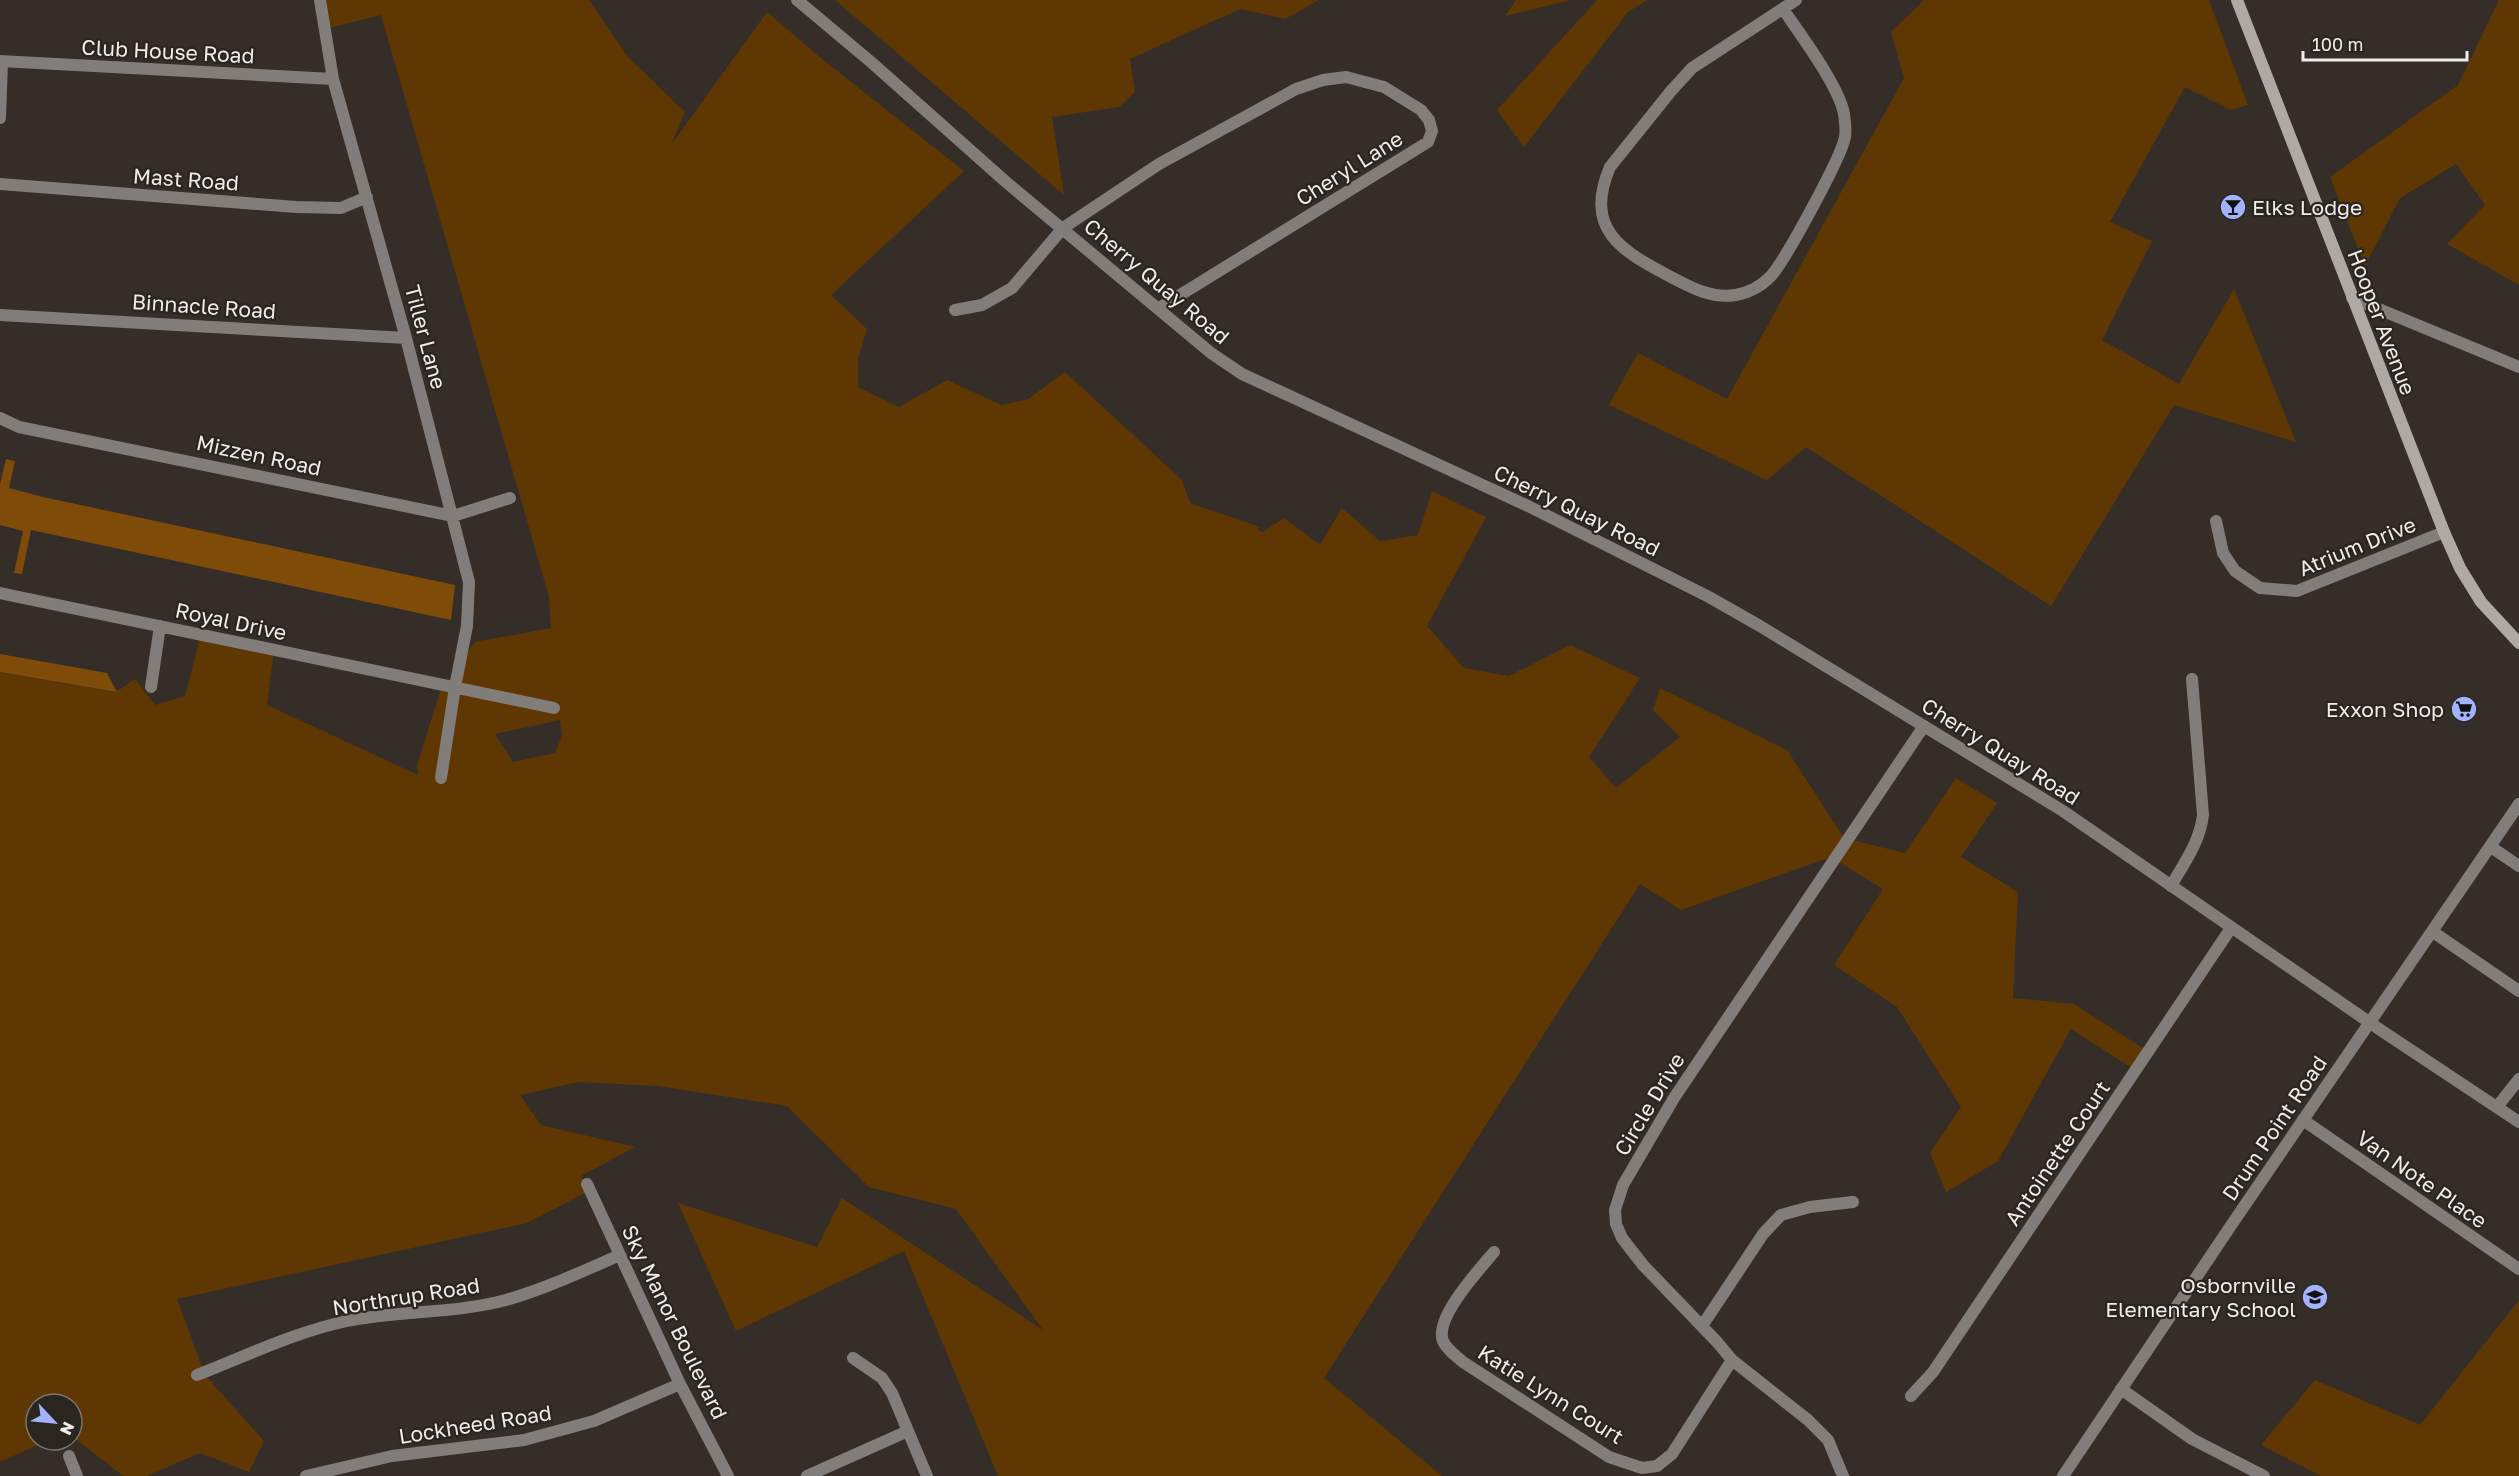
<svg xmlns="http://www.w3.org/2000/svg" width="2519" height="1476" font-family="'Golos Text',sans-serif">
<rect width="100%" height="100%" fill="#352e28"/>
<path fill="#5f3702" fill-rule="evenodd" d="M317,0h272l39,57 57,55 -14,33 96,-133 55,47 142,112 -133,124 36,34 -9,29v29l41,20 48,-27 55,25 26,-6 37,-27 117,108 8,23 70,24 -2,3 5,2 21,-14 36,27 22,-37 38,33 38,-6 14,-44 54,26 -59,109 37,42 45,8 61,-31 70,33 -51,79 27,31 64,-51 -27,-27 7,-22 127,62 57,88 61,15 51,-75 41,25 -36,54 57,35 -5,106 61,6 75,48 -14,18 -64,-41 -73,132 -52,31 -16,-39 31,-46 -64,-100 -63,-42 49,-76 -52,-32 -150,53 -41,-26 -316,494 118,98h-444l-94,-225 -168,80 -58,-128 139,44 25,-49 201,132 -87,-121 -87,-22 -82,-81 -129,-20 -79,-4 -59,13 21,30 94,22 -54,29 6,8v8l-60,31 -350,76 28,76 59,66 -15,31 -49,-19 -53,23h-24l-51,-40v-32h-36v36h13l-49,22v-790l116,20 19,-13 20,26 30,-9 16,-62 73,15 -7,56 151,70 -1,-10 23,-73 35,-50 76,-14 -2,-31 -168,-582 -60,15zM560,720l2,16 -7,17 -42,9 -18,-28z
M835,0h484l-34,19 -45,-10 -110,50 5,33 -16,15 -67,10 12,78z
M1516,0h55l-66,16z
M1597,0h50l-19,12 -104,135 -27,-37z
M1924,0h285l39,105 -17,5 -46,-23 -75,135 42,19 -50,99 77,44 55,-95 62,153 -122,-37 -123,201 -245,-159 -39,33 -158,-75 29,-52 89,46 177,-321 -13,-46z
M2499,0h20v285l-72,-41 38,-39 -29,-41 -56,34 -35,68 -35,-89 128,-92z
M2519,1300v176h-198l-60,-31 54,-65 105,45z"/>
<path fill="#7e4b08" d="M6,459l9,2 -6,27 34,9 412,88 -4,35 -420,-90 -9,44 -8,-1 9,-42 -23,-6v-41z
M0,654l107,19 10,19 -117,-20z"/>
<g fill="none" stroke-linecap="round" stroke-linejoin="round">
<path stroke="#817d7a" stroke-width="12" d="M320,0l13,79 73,259 63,244 -2,44 -12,61 -14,91
M1783,9c17,25 56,77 61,105 1,7 2,17 1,23 -3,19 -61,126 -75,140 -9,9 -22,16 -35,18 -24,4 -45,-8 -64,-18 -49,-26 -88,-47 -61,-110l61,-76 21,-23 104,-68
M0,61l333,18
M0,118l2,-56
M0,184l296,23 45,1 26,-11
M2352,298l167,69
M955,310l27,-5 30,-17 51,-60 96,-64 137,-75 27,-9 23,-3 38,10 37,23 8,10 3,11 -4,11 -269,166
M0,315l406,23
M0,418l19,9 434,89 57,-18
M2216,521l7,32 12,18 25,17 37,3 147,-59
M0,593l554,115
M151,687l9,-61
M2491,847l28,19
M2171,886c13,-23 29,-44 32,-71l-11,-136
M2433,932l86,59
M2497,1107l22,-28
M2303,1120l216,149
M587,1184l93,200 48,92
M1494,1252c-15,18 -60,66 -51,89 4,9 13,15 20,21l146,95 33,11 15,-2 15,-12 60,-94
M1702,1326l61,-92 18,-19 29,-8 43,-5
M853,1358l29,20 10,15 35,83
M197,1375c49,-19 98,-43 150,-54 52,-11 107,-7 159,-21 39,-11 77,-29 114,-45
M2121,1389l71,50 72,37
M1911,1396l22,-24 298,-444
M69,1456l8,20
M306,1476l86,-20 132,-16 70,-19 86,-37
M807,1476l101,-45
M1843,1476l-15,-36 -20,-20 -76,-60 -14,-17 -75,-78 -21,-27 -6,-14 -1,-14 8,-25 51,-87 250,-372"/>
<path stroke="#817d7a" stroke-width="12" d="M797,0l74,62 135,120 205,171 31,21 286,132 181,91 51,29 303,185 319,220 137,91
M2063,1476l169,-252 287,-420"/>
<path stroke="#aea9a4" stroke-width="12" d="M2237,0l207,532 16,36 21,34 38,41"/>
</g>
<defs>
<g id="bar-disc" transform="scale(1.35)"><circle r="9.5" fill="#a3b2fd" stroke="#2b251f"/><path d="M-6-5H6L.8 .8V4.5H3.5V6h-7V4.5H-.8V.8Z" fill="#111"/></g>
<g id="supermarket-disc" transform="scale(1.35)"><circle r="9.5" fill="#a3b2fd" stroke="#2b251f"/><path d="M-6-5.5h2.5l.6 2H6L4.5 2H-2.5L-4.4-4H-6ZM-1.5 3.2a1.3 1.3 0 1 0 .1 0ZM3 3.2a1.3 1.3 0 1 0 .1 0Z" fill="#111"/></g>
<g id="school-disc" transform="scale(1.35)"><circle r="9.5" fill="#a3b2fd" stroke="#2b251f"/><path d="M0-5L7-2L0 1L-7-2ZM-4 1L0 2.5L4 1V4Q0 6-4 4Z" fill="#111"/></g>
</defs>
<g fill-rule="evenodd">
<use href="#bar-disc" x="2233" y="207"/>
<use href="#supermarket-disc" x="2464" y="709"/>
<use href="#school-disc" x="2315" y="1297"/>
</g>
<g text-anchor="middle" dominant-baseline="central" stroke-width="4.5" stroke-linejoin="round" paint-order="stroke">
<g font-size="21" fill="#f0ece8" stroke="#2b251f">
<text transform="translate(168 51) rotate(3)">Club House Road</text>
<text transform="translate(1349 168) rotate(-32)">Cheryl Lane</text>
<text transform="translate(186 179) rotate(4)">Mast Road</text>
<text transform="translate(1157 281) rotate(40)">Cherry Quay Road</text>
<text transform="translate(204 306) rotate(4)">Binnacle Road</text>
<text transform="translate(2382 322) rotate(69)">Hooper Avenue</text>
<text transform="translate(426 337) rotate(75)">Tiller Lane</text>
<text transform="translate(259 455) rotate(12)">Mizzen Road</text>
<text transform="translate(1577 510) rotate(26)">Cherry Quay Road</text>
<text transform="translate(2357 546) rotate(-22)">Atrium Drive</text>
<text transform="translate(231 621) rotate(12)">Royal Drive</text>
<text transform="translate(2001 751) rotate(32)">Cherry Quay Road</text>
<text transform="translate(1649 1104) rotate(-59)">Circle Drive</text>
<text transform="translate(2274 1128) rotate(-56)">Drum Point Road</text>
<text transform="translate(2057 1153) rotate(-56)">Antoinette Court</text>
<text transform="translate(2422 1179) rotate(35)">Van Note Place</text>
<text transform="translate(406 1296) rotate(-9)">Northrup Road</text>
<text transform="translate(675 1322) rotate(64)">Sky Manor Boulevard</text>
<text transform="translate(1551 1394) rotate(32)">Katie Lynn Court</text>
<text transform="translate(475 1424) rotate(-9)">Lockheed Road</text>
</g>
<g font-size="21" fill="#f0ece8" stroke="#2b251f" text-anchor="end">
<text x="2252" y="207" text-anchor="start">Elks Lodge</text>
<text x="2444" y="709">Exxon Shop</text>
<text x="2296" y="1285">Osbornville<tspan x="2296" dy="24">Elementary School</tspan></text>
</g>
</g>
<g transform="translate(54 1422) rotate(116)"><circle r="28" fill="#2b251f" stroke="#7a756f" stroke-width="1.5"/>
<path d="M0-4.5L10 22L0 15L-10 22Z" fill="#a3b2fd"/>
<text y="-9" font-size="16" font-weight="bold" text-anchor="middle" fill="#f0ece8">N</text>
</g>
<path d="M2303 51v9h164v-9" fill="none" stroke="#f0ece8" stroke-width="3"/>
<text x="2312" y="51" font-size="18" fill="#f0ece8" stroke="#2b251f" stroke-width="4.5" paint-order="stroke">100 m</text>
</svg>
